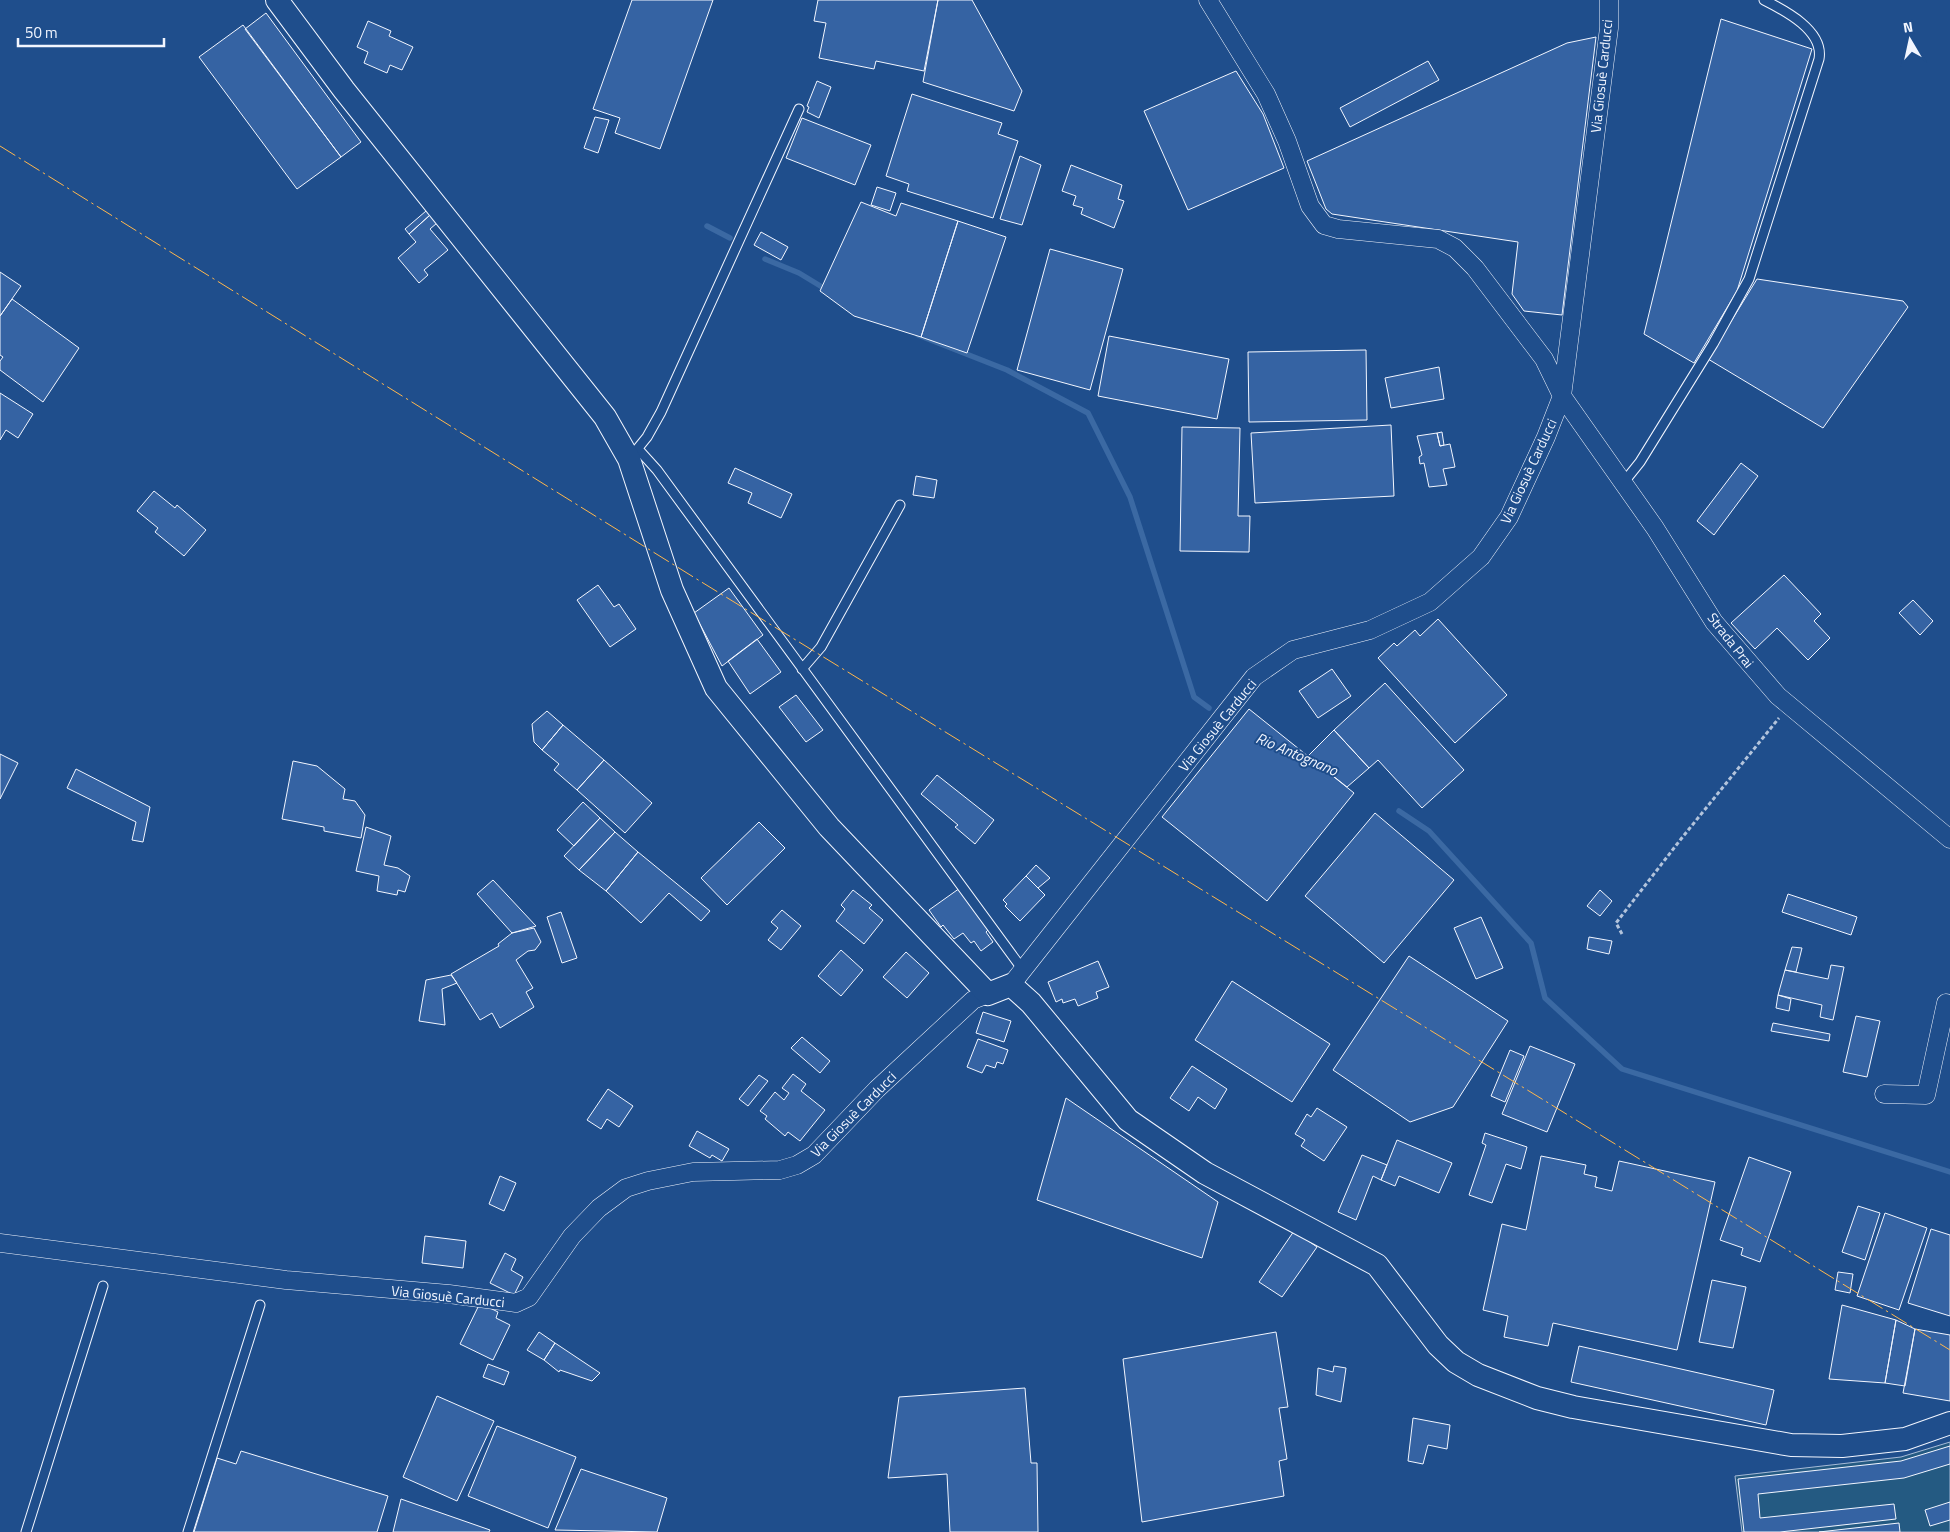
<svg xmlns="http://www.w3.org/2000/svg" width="1950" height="1532" font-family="'Titillium Web',sans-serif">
<rect width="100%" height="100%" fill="#1f4e8c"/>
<path fill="#245a82" stroke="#a8bbd7" d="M1950,1442v90h-208l-7,-56 166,-19z"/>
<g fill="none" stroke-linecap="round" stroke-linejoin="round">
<path stroke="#3b69a3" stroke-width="5.5" d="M707,226l23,12
M765,259l34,14 28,17
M918,335l89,35 81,43 42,84 64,200 15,11
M1399,811l30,20 102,112 14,55 77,71 328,103"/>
</g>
<path fill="#3563a3" stroke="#f2f6ff" d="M632,0h81l-53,149 -45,-16 5,-15 -27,-9z
M818,0h120l-14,71 -48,-10 -2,8 -55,-11 7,-35 -12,-2z
M938,0h34l50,91 -8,20 -91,-29z
M266,13l95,129 -20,15 -96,-128z
M1721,19l91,30 -75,242 -43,72 -50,-29z
M368,21l23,10 -2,5 24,11 -11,23 -12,-5 -3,8 -23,-10 4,-11 -11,-5z
M243,25l98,132 -44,32 -98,-132z
M1596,37l-34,278 -38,-4 -12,-17 6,-52 -186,-28 -6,-5 -19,-48 260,-118z
M1428,61l11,19 -89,47 -10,-19z
M1236,71l27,43 21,54 -96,42 -44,-99z
M817,81l14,6 -12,31 -12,-6 2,-5 -2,-1z
M912,94l90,29 -4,11 20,7 -25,77 -86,-27 2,-7 -23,-8z
M595,117l14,3 -11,33 -14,-5z
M802,118l69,27 -16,40 -69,-27z
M1020,156l21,9 -19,60 -22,-6z
M1071,165l51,20 -4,14 6,2 -10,27 -33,-14 2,-6 -10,-3 3,-9 -14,-5z
M877,187l19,6 -6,18 -19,-6z
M861,202l35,14 5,-13 57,18 -37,116 -67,-21 -34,-25z
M426,211l4,4 -21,19 -4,-5z
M430,215l7,8 -7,6 18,21 -24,20 4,5 -9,8 -21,-25 18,-16 -7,-8z
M958,221l48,16 -39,116 -46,-16z
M761,232l27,15 -7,13 -27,-15z
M1050,249l73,20 -33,121 -73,-20z
M0,272l21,14 -21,30z
M1757,279l146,22 5,6 -85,121 -115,-69z
M12,299l67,49 -36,54 -43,-32v-9l3,-4 -3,-2v-39z
M1109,336l120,23 -12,60 -119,-23z
M1366,350l1,70 -118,2 -1,-70z
M1439,367l5,32 -53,9 -6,-30z
M0,393l33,21 -15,24 -12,-8 -6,10z
M1391,425l3,71 -139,7 -4,-70z
M1182,427l58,1 -2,88h12l-1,36 -69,-1z
M1442,432l2,13 -4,1 -3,-13z
M1437,433l3,13 10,-2 5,23 -12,2 4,16 -18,2 -5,-24 -4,1 -1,-7 3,-2 -5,-19z
M1741,463l17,13 -44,59 -17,-14z
M735,468l57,26 -11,24 -33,-15 4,-10 -24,-10z
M916,476l21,4 -3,18 -21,-3z
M154,491l21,17 2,-3 29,25 -22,26 -29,-24 3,-4 -21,-17z
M1784,575l37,39 -7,7 16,17 -22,22 -31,-32 -22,21 -24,-26z
M598,585l16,22 5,-3 17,25 -26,18 -33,-47z
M729,588l34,47 -41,31 -28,-53z
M1913,600l20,21 -13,14 -21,-22z
M1438,619l69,76 -52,48 -77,-85 16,-15 3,3 18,-16 5,6z
M757,639l24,33 -31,22 -22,-33z
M1332,669l19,27 -33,22 -19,-27z
M1385,683l79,87 -42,38 -44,-48 -9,8 -35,-38z
M796,695l27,35 -17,12 -27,-35z
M1249,709l105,84 -87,108 -105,-84z
M547,711l16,14 -21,25 -8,-8 -2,-18z
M563,725l41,35 -27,30 -23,-20 5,-6 -17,-14z
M1334,730l35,38 -22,19 -39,-31z
M0,754l18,9 -18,36z
M604,760l48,43 -27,30 -48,-43z
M293,761l24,5 28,23 -2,10 12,2 10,14 -4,23 -37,-7v-4l-42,-8z
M76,769l74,38 -7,35 -11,-2 4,-18 -69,-34z
M937,775l57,45 -19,24 -20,-17 3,-2 -37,-31z
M583,802l17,16 -26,28 -17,-16z
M1375,813l79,67 -70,83 -79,-67z
M600,818l15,14 -36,38 -15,-14z
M759,822l26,26 -58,57 -26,-27z
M366,827l25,9 -7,29 14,3 12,8 -5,16 -7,-2 -1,5 -20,-4 2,-15 -23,-5z
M615,832l23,20 -32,39 -27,-21z
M638,852l72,59 -9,10 -32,-28 -28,30 -35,-32z
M1036,865l14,13 -12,10 -12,-12z
M1026,876l19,19 -25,26 -15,-15 2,-2 -4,-4z
M493,880l43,46 -24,7 -35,-39z
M960,888l29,41 -3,3 7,10 -12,9 -7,-10 -3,2 -8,-10 -9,6 -11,-14 -2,2 -12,-17z
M853,890l19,15 -3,3 14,12 -19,24 -28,-23 9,-12 -4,-4z
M1600,890l12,11 -12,15 -13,-10z
M1788,894l69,23 -6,18 -69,-23z
M782,910l19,16 -20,24 -13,-10 10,-12 -7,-6z
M561,912l16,46 -15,5 -15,-46z
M1481,917l22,51 -27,11 -22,-51z
M534,928l7,14 -6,8 -7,1 -12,9 17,28 -7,4 8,15 -34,21 -8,-15 -12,7 -29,-46 48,-28 -1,-2 14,-11z
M1589,937l23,4 -3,13 -22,-5z
M1792,947l10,1 -6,24 -11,-2z
M841,950l22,20 -22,26 -23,-20z
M906,952l23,21 -22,25 -24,-21z
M1409,956l99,65 -55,86 -43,15 -77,-52z
M1098,961l11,26 -13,5 2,6 -20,8 -3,-7 -12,4 -1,-4 -6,3 -8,-20z
M1831,965l13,2 -11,53 -13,-3 2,-12 -44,-10 7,-25 43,9z
M451,975l6,8 -15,6 3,36 -26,-4 7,-41z
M1232,981l98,63 -38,58 -97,-62z
M1778,995l13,4 -2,12 -13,-3z
M983,1012l28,9 -7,21 -28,-9z
M1856,1016l24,5 -13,56 -24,-5z
M1773,1023l57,11 -1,7 -58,-10z
M802,1037l28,24 -10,12 -29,-25z
M978,1039l30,11 -5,14 -6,-2 -2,6 -9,-3 -4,8 -15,-6z
M1530,1046l45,18 -28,68 -45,-18z
M1510,1050l14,6 -19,46 -14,-6z
M1192,1066l35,23 -12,20 -17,-12 -9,14 -19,-13z
M793,1074l13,10 -5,7 24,19 -25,31 -12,-9 -3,4 -20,-17 2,-3 -7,-5 15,-19 9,8 5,-7 -7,-5z
M759,1075l9,6 -20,25 -9,-7z
M608,1089l25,17 -14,21 -12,-8 -6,10 -14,-9z
M1066,1098l152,104 -16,56 -165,-58z
M1317,1108l30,19 -23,34 -23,-15 4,-6 -10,-6 12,-20 4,3z
M697,1131l32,18 -7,12 -10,-6 -2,3 -21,-12z
M1485,1133l42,14 -6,22 -15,-5 -14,39 -23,-8 17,-50 -4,-2z
M1397,1140l55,23 -13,30 -40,-17 -4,10 -14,-6z
M1362,1155l25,10 -6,15 -8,-4 -17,44 -18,-8z
M1541,1156l45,9 -2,9 13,3 -2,10 17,4 7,-30 96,21 -38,168 -124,-27 -5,23 -44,-9 4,-21 -25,-6 19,-86 24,6z
M1749,1157l42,15 -31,90 -19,-7 2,-7 -23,-8z
M500,1176l16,7 -12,28 -15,-7z
M1858,1206l22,7 -15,47 -23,-8z
M1885,1213l42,15 -28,82 -42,-14z
M1931,1229l19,6v81l-42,-13z
M1294,1231l23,16 -35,50 -23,-15z
M425,1236l41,5 -3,27 -41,-5z
M505,1253l11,6 -5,11 12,7 -9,18 -24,-12z
M1838,1272l15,2 -3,19 -15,-3z
M1712,1280l34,7 -13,61 -34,-6z
M480,1303l18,9 -2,6 14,7 -17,35 -33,-16z
M1842,1305l54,15 -11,63 -56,-4z
M1896,1320l19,9 -10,57 -20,-3z
M1915,1329l35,6v66l-47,-8z
M539,1332l16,11 -11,17 -17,-10z
M1276,1332l12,75 -9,1 8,51 -8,2 5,35 -142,26 -19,-163z
M555,1343l45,30 -8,8 -32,-11 -1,2 -15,-12z
M1579,1346l195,44 -8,35 -195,-43z
M488,1364l21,8 -5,13 -21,-8z
M1334,1366l12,2 -5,34 -25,-7 2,-27 15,4z
M1025,1388l6,75h6l1,69h-88l-3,-58 -59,4 11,-81z
M437,1396l57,25 -37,80 -54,-24z
M1413,1418l37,7 -3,24 -19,-4 -5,19 -15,-3z
M497,1426l79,31 -28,71 -80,-32z
M1950,1446v18l-46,14 -146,16 2,24 134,-14 2,15 -116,13h-36l-6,-53 163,-18z
M241,1451l147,45 -11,36h-183l23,-74 19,6z
M581,1469l86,29 -10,34 -102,-2z
M401,1499l89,31 -1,2h-96z
M1950,1502v18l-20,6 -5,-16z
M1899,1523l1,9h-81z"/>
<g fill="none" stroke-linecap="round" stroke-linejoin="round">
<g stroke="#f2f6ff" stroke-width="11">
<path id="service" d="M638,449l19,21 366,500
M634,453l13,-16 14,-25 138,-303
M1624,482l16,-20 73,-118 36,-65 70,-220c5,-28 -33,-48 -55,-59
M802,669l19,-22 79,-142
M26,1532l77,-246
M188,1532l72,-227"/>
</g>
<g stroke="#f2f6ff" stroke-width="19">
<path id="minor" d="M1208,0l58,94 21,47 23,65 14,19 14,4 100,10 17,9 20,20 69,91 18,37 93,132 59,94 64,74 172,143
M1011,985l243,-308 39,-27 77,-20 60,-28 51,-45 28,-40 37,-80 16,-41 47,-368v-28
M1884,1094l42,1 20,-92
M0,1243l286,37 163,14 67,9 13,-6 43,-61 27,-28 27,-20 22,-7 45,-9 87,-2 17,-5 17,-10 63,-66 96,-89 15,-6"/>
</g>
<g stroke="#f2f6ff" stroke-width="24">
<path id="tertiary" d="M277,0l67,90 261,327 24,42 43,131 44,98 113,139 159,167 23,-9 20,18 97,117 77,53 172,92 61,80 18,17 22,13 59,23 36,9 218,38 51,1 63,-7 45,-16"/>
</g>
<path stroke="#b3c4dc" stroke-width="3" stroke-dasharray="4 2.5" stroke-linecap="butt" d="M1622,934l-6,-11 65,-84 98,-121"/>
<use href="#service" stroke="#1f4e8c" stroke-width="9"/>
<use href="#minor" stroke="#1f4e8c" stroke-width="18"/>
<use href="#tertiary" stroke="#1f4e8c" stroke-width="22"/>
<path stroke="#ffb74d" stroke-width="1" stroke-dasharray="18 4 2.5 4" stroke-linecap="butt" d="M0,146l695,432 1255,772"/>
</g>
<g text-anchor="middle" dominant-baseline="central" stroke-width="4" stroke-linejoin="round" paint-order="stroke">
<g font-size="14" fill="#f2f6ff" stroke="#1f4e8c">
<text transform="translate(1601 76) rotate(-84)">Via Giosuè Carducci</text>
<text transform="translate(1528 471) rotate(-65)">Via Giosuè Carducci</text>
<text transform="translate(1731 640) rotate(52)">Strada Prai</text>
<text transform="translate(1217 725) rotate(-51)">Via Giosuè Carducci</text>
<text transform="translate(853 1114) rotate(-45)">Via Giosuè Carducci</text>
<text transform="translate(448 1296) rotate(6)">Via Giosuè Carducci</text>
</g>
<g font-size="15" font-style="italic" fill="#f2f6ff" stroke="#1f4e8c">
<text transform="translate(1297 754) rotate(23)">Rio Antognano</text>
</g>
</g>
<g transform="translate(1910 40) rotate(351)" stroke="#1f4e8c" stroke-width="4" paint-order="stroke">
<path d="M0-4L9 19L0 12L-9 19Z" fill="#f2f6ff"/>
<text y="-8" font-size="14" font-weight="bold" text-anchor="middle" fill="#f2f6ff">N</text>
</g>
<path d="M18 38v8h146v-8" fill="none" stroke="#f2f6ff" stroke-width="2.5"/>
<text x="25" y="38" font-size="15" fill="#f2f6ff" stroke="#1f4e8c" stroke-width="4" paint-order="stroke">50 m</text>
</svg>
